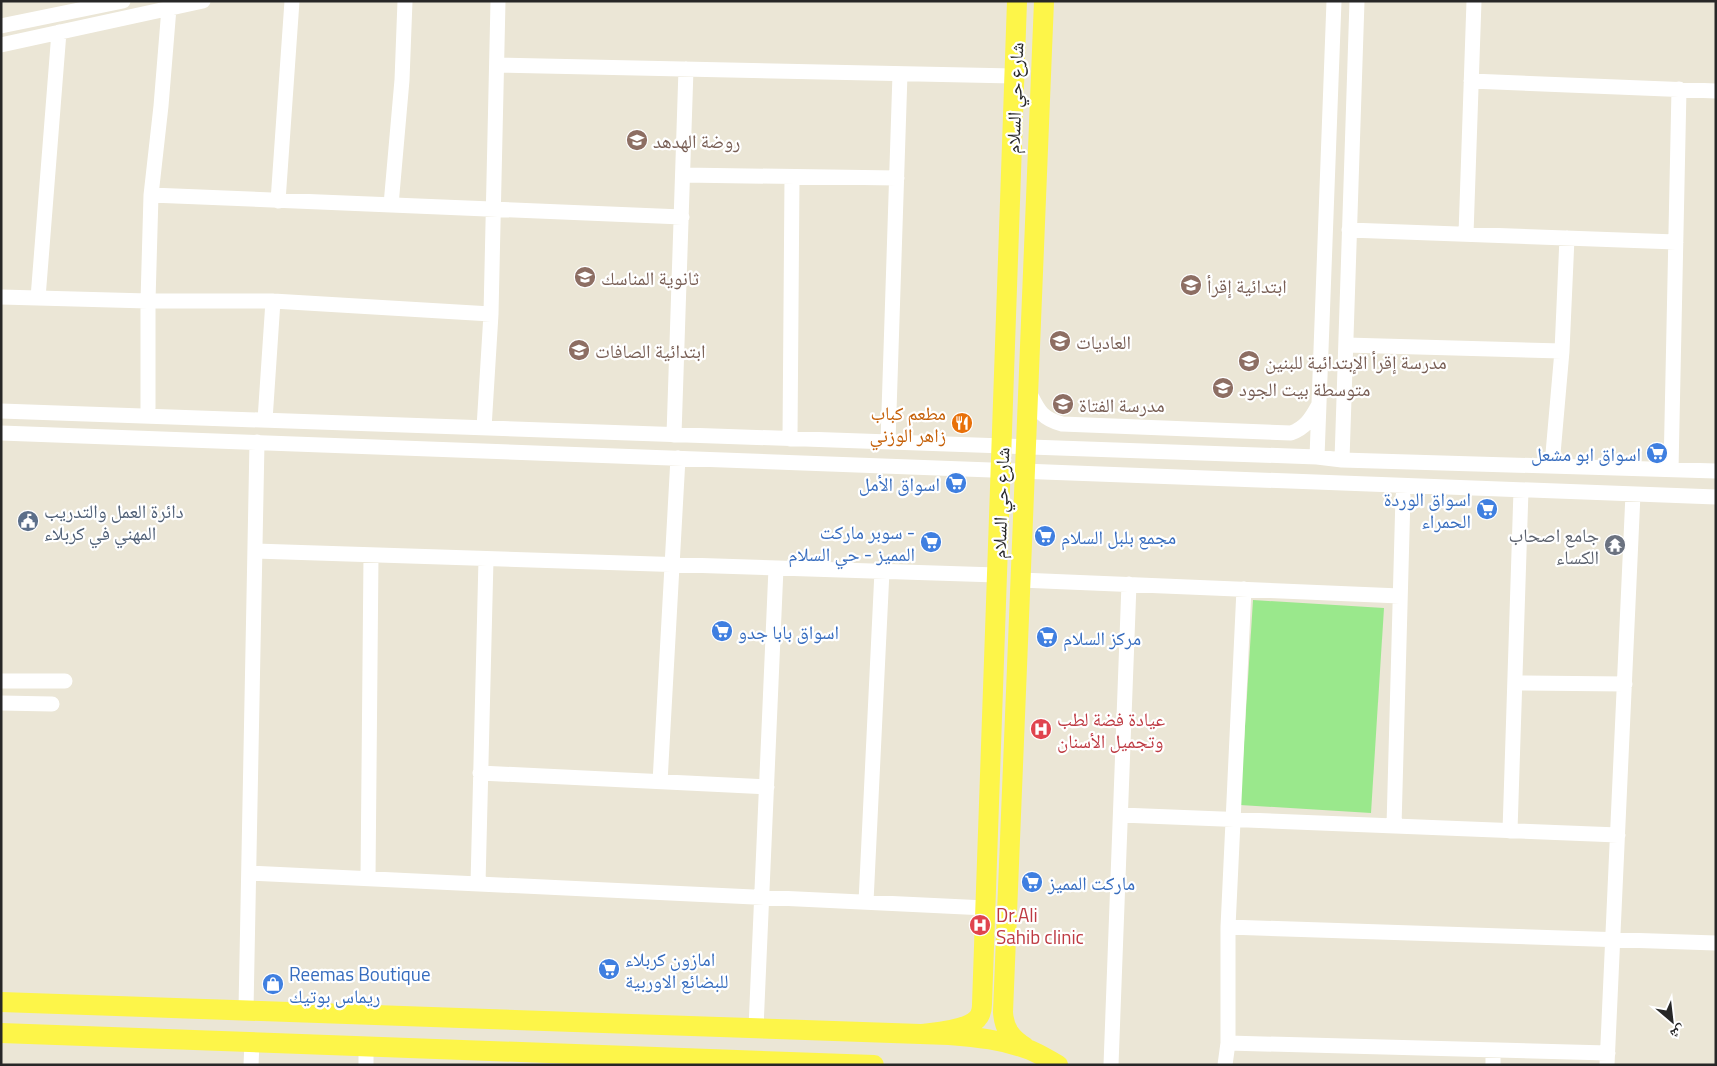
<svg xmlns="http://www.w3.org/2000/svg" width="1717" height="1066" font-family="'Titillium Web','Noto Naskh Arabic',sans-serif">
<rect width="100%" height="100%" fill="#ebe6d6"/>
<path fill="#9ae88c" d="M1253,600l131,8 -13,205 -131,-8z"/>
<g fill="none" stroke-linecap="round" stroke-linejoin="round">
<path stroke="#fff" stroke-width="15" d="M1,26l122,-25
M1,45l202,-44
M497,65l517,11
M1471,81l245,10
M683,175l214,3
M151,195l531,22
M278,201l14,-200
M391,205l11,-125 3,-79
M1349,230l327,12
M1466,234l8,-233
M1,297l147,4h125l218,13
M38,298l21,-266
M1346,345l216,6
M1028,390c10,19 12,28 34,34l229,9c14,-5 20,-14 27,-27
M148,408v-107l3,-106 10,-89 8,-98
M1,411l1316,46 25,3 374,11
M265,420l8,-119
M484,428l7,-114 7,-313
M1,433l1715,64
M674,435l12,-366
M790,439l2,-262
M888,442l12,-368
M1317,457l17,-456
M1342,460l15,-459
M1552,465l10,-114 5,-113
M1671,470l8,-381
M255,551l742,24
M1020,580l380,16
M1,681h64
M1516,683l109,1
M1,703l51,1
M480,773l287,14
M660,782l18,-324
M1121,815l497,20
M1394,826l9,-330
M1510,831l11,-341
M249,873l737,35
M368,879l3,-324
M478,884l8,-325
M866,902l16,-331
M1228,927l488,16
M246,1010l11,-568
M756,1028l20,-460
M1228,1043l380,10
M251,1065l1,-22
M366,1065v-19
M1111,1065l18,-481
M1225,1065l3,-22v-116l16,-338
M1493,1065v-15
M1607,1065l26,-571"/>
<path stroke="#fdf549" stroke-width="20" d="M1,1002l948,33c27,2 55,5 81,15 10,4 19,10 28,15
M1,1033l873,32
M922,1034c15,-2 45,-4 55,-15 4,-4 5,-10 5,-15l35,-1003
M1025,1047c-14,-9 -21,-18 -22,-35l41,-1011"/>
</g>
<defs>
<g id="school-disc" transform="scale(1.125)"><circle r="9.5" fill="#8d6e63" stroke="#fff"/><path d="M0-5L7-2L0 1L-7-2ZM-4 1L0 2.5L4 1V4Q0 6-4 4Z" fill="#fff"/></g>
<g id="restaurant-disc" transform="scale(1.125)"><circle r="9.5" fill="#e8710a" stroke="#fff"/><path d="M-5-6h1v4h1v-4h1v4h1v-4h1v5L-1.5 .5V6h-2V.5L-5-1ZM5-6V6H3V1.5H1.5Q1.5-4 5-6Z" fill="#fff"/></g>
<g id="supermarket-disc" transform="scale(1.125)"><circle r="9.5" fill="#3f7fe0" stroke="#fff"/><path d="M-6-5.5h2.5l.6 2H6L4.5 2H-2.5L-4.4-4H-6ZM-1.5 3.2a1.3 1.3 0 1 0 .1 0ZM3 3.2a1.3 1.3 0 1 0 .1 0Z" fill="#fff"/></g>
<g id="civic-disc" transform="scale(1.125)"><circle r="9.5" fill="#5c6f8a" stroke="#fff"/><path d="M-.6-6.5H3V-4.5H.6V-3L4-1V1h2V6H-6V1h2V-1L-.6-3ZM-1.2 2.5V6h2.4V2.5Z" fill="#fff"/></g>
<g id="temple-disc" transform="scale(1.125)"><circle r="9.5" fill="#6b7280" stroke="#fff"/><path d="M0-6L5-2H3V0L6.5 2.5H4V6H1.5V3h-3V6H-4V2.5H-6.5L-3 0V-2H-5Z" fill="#fff"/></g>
<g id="hospital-disc" transform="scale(1.125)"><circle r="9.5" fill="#e0444e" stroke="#fff"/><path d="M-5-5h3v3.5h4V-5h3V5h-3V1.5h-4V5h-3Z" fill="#fff"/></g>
<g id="shop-disc" transform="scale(1.125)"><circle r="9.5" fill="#3f7fe0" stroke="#fff"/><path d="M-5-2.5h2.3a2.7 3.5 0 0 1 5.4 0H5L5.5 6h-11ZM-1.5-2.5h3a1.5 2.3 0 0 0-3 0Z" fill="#fff"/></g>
</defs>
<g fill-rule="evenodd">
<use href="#school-disc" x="637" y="140"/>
<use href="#school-disc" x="585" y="277"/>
<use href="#school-disc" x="1191" y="285"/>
<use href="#school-disc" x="1060" y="341"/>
<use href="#school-disc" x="579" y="350"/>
<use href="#school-disc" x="1249" y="361"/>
<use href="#school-disc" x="1223" y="388"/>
<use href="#school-disc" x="1063" y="404"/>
<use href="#restaurant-disc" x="962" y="423"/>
<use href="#supermarket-disc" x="1657" y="453"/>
<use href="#supermarket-disc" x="956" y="483"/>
<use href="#supermarket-disc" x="1487" y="509"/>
<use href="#civic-disc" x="28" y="521"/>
<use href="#supermarket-disc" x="1045" y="536"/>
<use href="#supermarket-disc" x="931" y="542"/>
<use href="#temple-disc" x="1615" y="545"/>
<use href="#supermarket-disc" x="722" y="631"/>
<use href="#supermarket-disc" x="1047" y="637"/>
<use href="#hospital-disc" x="1041" y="729"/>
<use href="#supermarket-disc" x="1032" y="882"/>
<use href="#hospital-disc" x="980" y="925"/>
<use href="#supermarket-disc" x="609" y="969"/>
<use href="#shop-disc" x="273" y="984"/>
</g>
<g text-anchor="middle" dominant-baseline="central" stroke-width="4.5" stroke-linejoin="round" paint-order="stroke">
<g font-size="19" fill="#272727" stroke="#fff">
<text transform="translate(1014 98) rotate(-88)">شارع حي السلام</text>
<text transform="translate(1000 503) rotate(-88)">شارع حي السلام</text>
</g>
<g font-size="19" fill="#785e54" stroke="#fff" text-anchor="start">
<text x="653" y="140">روضة الهدهد</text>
<text x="601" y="277">ثانوية المناسك</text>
<text x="1207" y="285">ابتدائية إقرأ</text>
<text x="1076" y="341">العاديات</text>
<text x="595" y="350">ابتدائية الصافات</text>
<text x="1265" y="361">مدرسة إقرأ الإبتدائية للبنين</text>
<text x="1239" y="388">متوسطة بيت الجود</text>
<text x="1079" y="404">مدرسة الفتاة</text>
</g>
<g font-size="19" fill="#c56008" stroke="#fff" text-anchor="end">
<text x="946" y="412">مطعم كباب<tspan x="946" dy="22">زاهر الوزني</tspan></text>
</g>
<g font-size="19" fill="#366cbe" stroke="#fff" text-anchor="start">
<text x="1641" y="453" text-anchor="end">اسواق ابو مشعل</text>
<text x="940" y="483" text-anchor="end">اسواق الأمل</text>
<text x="1471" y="498" text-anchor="end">اسواق الوردة<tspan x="1471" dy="22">الحمراء</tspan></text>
<text x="915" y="531" text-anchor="end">سوبر ماركت -<tspan x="915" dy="22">المميز - حي السلام</tspan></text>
<text x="1061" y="536">مجمع بلبل السلام</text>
<text x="738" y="631">اسواق بابا جدو</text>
<text x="1063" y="637">مركز السلام</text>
<text x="1048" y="882">ماركت المميز</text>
<text x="625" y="958">امازون كربلاء<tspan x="625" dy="22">للبضائع الاوربية</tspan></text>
<text x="289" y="973">Reemas Boutique<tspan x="289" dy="22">ريماس بوتيك</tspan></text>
</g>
<g font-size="19" fill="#4e5e75" stroke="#fff" text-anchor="start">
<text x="44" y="510">دائرة العمل والتدريب<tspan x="44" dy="22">المهني في كربلاء</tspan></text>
</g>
<g font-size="19" fill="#5b616d" stroke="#fff" text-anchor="end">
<text x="1599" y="534">جامع اصحاب<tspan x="1599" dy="22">الكساء</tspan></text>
</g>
<g font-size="19" fill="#be3a42" stroke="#fff" text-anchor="start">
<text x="1057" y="718">عيادة فضة لطب<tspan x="1057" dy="22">وتجميل الأسنان</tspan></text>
<text x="996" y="914">Dr.Ali<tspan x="996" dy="22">Sahib clinic</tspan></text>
</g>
</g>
<rect width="1717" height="1066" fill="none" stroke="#272727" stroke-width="5"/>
<g transform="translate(1672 1021) rotate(152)" stroke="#ffffff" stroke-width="4" paint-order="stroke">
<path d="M0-4L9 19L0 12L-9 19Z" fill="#272727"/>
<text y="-8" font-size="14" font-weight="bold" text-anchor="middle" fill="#272727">ش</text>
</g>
</svg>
